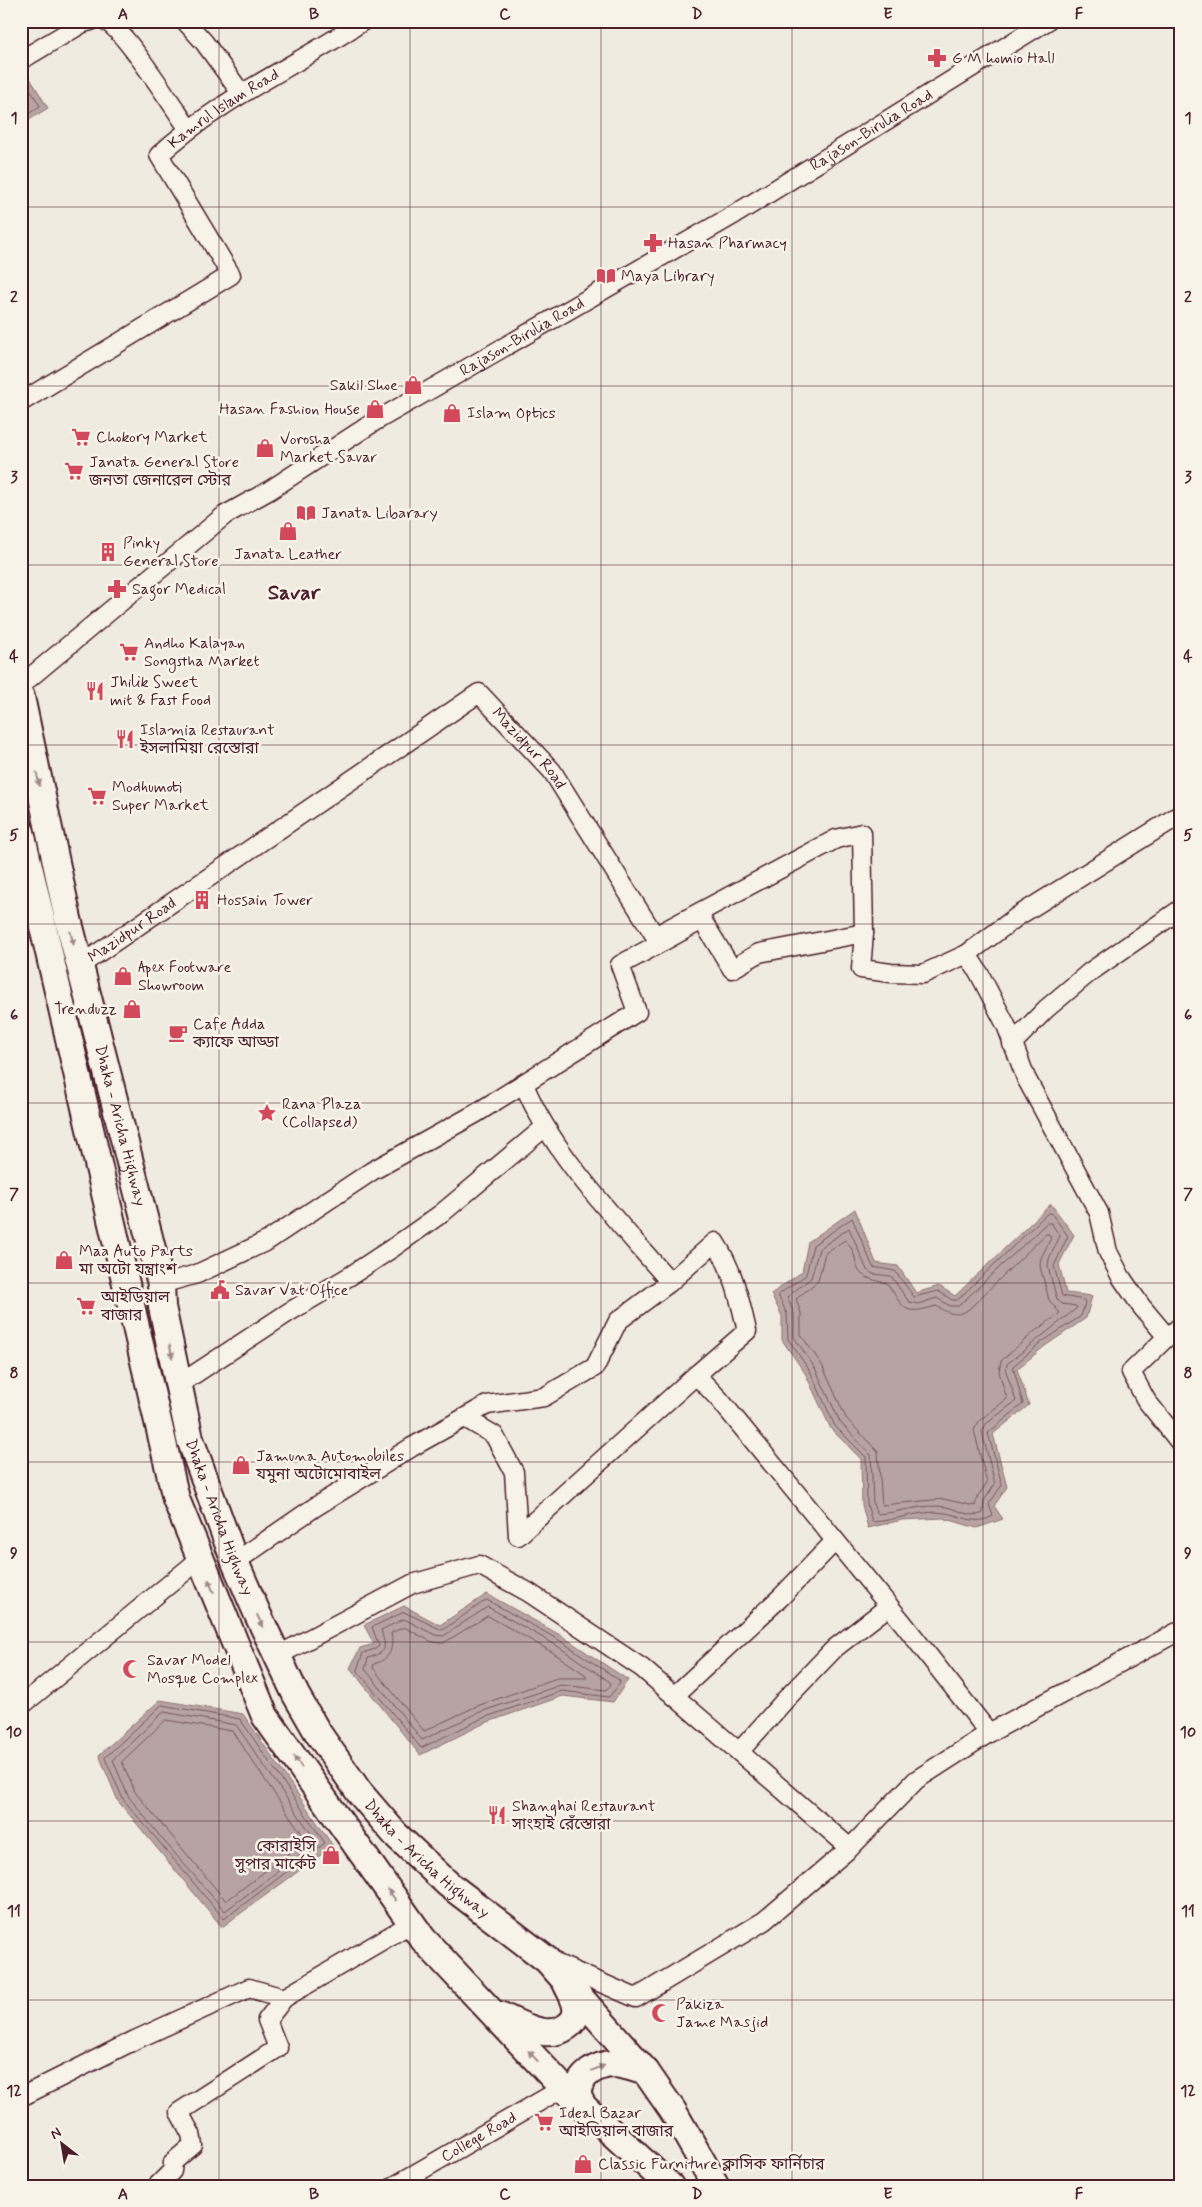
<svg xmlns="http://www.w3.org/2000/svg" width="1202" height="2207" font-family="Mynerve,'Noto Sans Bengali',sans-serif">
<rect width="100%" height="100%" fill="#f0ebe0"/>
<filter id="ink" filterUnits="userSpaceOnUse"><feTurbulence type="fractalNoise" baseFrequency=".02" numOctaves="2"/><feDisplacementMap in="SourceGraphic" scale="10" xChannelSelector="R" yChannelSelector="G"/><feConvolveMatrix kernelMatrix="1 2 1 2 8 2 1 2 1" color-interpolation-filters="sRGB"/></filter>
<g filter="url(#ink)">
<path fill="#b7a4a2" stroke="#8b6f72" d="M28,75l20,33 -27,17v-45z
M1051,1204l23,31 -15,29 7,29 26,3 -6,22 -41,28 -28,23 12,36 -36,29 14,53 -13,19 9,13 -26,9 -34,-10 -41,2 -34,8 -6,-23 -1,-46 -30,-30 -26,-56 -23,-33v-24l-11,-22 31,-22 6,-30 47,-33 21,54 22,3 18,27 23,-7 16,10z
M487,1594l75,42 66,44 -15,22 -50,-6 -78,27 -65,32 -70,-87 10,-20 14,-4 -10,-19 40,-19 36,19z
M160,1700l83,14 90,132 -111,81 -104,-126 -19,-46z"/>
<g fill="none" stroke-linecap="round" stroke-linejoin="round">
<path stroke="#76545b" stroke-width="1" d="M21,83l6,1 13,22 -19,13
M1048,1213h3l17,23 -14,30 8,30 22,4 1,3 -4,13 -39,26 -29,24 10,38 -35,29 14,52 -13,19 4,12c-18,10 -29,0 -48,-3 -25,-4 -49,8 -73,9l-5,-18 -1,-47 -31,-31 -25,-55 -22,-32 -1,-25 -9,-19 28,-20 7,-30 39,-27 21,49 22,4 19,26 24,-6 14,9h5z
M1047,1223h4l9,13 -11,23 -1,8 9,32 5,5 14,2 1,2 -70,56 -1,7 10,30 -30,23 -4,8 13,52 -11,17 -1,12c-11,6 -25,-4 -37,-6 -23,-4 -47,6 -69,7l-4,-10 -2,-49 -31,-33 -25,-54 -21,-31v-23l-7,-17 24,-19 8,-29 30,-21 18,42 6,4 18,2 18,26 9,2 19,-6 13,8h8z
M1046,1234h3l2,4 -10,20 -1,8 9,34 11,13 -26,19 -33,29 -2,11 8,27 -27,21 -6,10 13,53 -10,14 -2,9 -32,-7 -61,6 -4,-53 -32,-34 -24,-53 -21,-30v-22l-5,-14 22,-18 7,-28 20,-13c21,22 -3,35 42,43 18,26 15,33 49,23 12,7 21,12 33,3z
M487,1600l72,40 60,40 1,3 -11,14 -47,-6 -79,27 -62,30 -64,-78 6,-17 12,-4 4,-3 -7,-19 32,-15 38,18z
M488,1607l68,38 54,37 1,3 -5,5 -45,-5 -81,27 -58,28 -57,-71 3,-11c22,-7 17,-11 13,-28l23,-11 31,16 8,1z
M488,1616l64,36 34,23 1,3h-30l-80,28 -53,25 -51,-63 1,-4c16,-5 20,-15 17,-31l13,-6 28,15 11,1z
M162,1705l78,14 85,124 -101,76 -101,-120 -18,-41z
M164,1712l72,13 81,117 -92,69 -62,-71 -35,-44 -15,-36z
M166,1720l66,11 74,109 -80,61 -91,-109 -13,-30z"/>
<g stroke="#4a1f2b" stroke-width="21">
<g id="minor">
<path d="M106,21c20,11 66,84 82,107"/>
<path d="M185,21l19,21 37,51"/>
<path d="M21,60l62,-37 8,-2"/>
<path id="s1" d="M21,402l210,-127 -72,-120c63,-58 134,-87 204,-134"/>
<path id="s2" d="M21,685l204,-170 45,-25 104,-68 363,-209 310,-192"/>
<path d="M967,954l51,-38 163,-102"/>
<path id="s3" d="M79,966l400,-273 73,78 103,165 181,-97 26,-6 2,100"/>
<path d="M1012,1044l34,-35 44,-37 91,-63"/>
<path d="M670,1282l45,-40c18,27 25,58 32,89l-51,44 23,24 184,224 86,110"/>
<path d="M161,1284l36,-10 70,-33 105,-70 103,-57 162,-102 -17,-47 82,-45 30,49 27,-16 105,-20 -3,36 30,4 32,1 44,-20 12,19 27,52 20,53 73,135 9,39 13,25 20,29 26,31 14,-11"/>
<path d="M1167,1337l-36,35 15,28 35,44"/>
<path d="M178,1385l111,-73 61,-36 44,-29 48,-34 103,-86"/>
<path d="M465,1418l29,17 20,37 4,64 178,-161"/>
<path d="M235,1562l80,-55 97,-60 75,-42 57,-8 51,-30 23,-46 52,-39c-50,-59 -118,-127 -146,-198"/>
<path d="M277,1656l135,-72 67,-19 49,27 114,76 208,180"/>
<path d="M674,1696l108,-100 53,-55"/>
<path d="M21,1706l179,-147"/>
<path d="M739,1752l47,-53 49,-51 54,-42"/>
<path d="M555,1963l81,35 128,-77 86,-73 66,-68 73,-47 192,-103"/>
<path d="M21,2097l114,-57 114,-52 35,10 128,-75"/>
<path d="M157,2186l15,-15 1,-9 20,-17 -2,-11 -12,-22 99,-64 -11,-28 17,-22"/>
<path id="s4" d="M394,2186l169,-98"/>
</g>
</g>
<g stroke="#4a1f2b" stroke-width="30">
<g id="highway">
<path id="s5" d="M21,697l47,222 93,365 1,23 28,132 45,123 23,53 38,80 22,38 41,59 37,43 52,49 99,76 99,112 27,39 43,75"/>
<path d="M21,832l155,667 89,217 158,223 140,149 107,98"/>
<path d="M500,2015c14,7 29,15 44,17 15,2 35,-8 32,-25 -1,-8 -6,-16 -9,-22"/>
<path d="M583,2106c-2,-4 -6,-10 -5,-14 1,-17 19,-27 34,-28 12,0 23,5 34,8"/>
</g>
</g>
<use href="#minor" stroke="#f7f3e8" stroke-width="18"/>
<use href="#highway" stroke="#f7f3e8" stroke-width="26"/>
</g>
<defs><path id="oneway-solid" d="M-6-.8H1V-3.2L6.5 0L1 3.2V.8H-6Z" transform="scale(1.25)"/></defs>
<g fill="#a0898a">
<use href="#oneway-solid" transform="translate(38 779) rotate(78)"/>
<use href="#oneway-solid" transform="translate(72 938) rotate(76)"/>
<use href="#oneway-solid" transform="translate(171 1351) rotate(78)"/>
<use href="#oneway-solid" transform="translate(211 1586) rotate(-112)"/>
<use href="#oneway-solid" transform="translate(260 1621) rotate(65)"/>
<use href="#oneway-solid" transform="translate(298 1762) rotate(-125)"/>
<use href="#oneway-solid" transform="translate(392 1895) rotate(-125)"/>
<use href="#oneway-solid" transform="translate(533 2056) rotate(-133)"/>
<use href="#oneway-solid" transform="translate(598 2068) rotate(-22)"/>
</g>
</g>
<path fill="none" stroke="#4a1f2b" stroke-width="1" stroke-opacity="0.55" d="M219,21v2165M410,21v2165M601,21v2165M792,21v2165M983,21v2165M21,207h1160M21,386h1160M21,565h1160M21,745h1160M21,924h1160M21,1103h1160M21,1283h1160M21,1462h1160M21,1642h1160M21,1821h1160M21,2000h1160"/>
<defs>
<g id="pharmacy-bare" transform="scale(1.5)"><path d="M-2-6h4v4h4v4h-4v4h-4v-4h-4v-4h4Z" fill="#d1495b" stroke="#f7f3e8" stroke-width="2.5" paint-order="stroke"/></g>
<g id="library-bare" transform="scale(1.5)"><path d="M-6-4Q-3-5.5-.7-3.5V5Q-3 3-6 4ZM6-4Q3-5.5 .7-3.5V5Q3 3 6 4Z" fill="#d1495b" stroke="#f7f3e8" stroke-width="2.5" paint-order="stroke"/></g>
<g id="shop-bare" transform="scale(1.5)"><path d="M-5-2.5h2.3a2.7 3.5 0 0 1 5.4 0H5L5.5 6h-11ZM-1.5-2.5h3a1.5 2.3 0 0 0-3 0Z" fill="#d1495b" stroke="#f7f3e8" stroke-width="2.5" paint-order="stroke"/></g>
<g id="supermarket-bare" transform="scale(1.5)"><path d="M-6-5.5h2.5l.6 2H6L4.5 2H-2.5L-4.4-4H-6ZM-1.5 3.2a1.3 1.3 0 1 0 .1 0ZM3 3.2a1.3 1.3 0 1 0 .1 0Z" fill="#d1495b" stroke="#f7f3e8" stroke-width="2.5" paint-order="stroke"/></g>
<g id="building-bare" transform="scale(1.5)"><path d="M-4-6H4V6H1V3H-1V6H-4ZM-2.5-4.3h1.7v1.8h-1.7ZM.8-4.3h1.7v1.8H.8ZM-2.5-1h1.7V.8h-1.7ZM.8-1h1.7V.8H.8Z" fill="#d1495b" stroke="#f7f3e8" stroke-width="2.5" paint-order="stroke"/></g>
<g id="restaurant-bare" transform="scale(1.5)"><path d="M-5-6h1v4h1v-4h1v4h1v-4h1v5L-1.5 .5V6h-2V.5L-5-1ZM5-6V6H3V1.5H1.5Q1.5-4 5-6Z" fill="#d1495b" stroke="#f7f3e8" stroke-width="2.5" paint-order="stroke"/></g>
<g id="cafe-bare" transform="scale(1.5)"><path d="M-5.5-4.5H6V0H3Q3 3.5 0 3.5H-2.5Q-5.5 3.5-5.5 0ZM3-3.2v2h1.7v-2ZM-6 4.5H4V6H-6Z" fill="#d1495b" stroke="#f7f3e8" stroke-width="2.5" paint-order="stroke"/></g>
<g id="sight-bare" transform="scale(1.5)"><path d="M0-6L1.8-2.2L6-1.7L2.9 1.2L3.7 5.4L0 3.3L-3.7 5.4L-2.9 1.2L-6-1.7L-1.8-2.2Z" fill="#d1495b" stroke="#f7f3e8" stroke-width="2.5" paint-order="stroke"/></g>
<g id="civic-bare" transform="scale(1.5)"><path d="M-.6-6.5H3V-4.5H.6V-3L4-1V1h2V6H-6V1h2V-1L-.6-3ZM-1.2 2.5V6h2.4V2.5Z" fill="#d1495b" stroke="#f7f3e8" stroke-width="2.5" paint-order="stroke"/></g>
<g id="mosque-bare" transform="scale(1.5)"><path d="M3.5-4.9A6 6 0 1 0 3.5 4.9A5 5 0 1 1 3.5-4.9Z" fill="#d1495b" stroke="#f7f3e8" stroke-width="2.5" paint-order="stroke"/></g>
</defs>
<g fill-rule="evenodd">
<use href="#pharmacy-bare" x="937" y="58"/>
<use href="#pharmacy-bare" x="653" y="243"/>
<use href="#library-bare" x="606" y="276"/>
<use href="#shop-bare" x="413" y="385"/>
<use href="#shop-bare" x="375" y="409"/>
<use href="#shop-bare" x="452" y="413"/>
<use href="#supermarket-bare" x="81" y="437"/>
<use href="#shop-bare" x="265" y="448"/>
<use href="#supermarket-bare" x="74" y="471"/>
<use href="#library-bare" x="306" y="513"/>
<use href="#shop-bare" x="288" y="531"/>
<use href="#building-bare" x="108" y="552"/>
<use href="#pharmacy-bare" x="117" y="589"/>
<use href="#supermarket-bare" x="129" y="652"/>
<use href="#restaurant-bare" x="95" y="691"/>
<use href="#restaurant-bare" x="125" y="739"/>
<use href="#supermarket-bare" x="97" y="796"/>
<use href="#building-bare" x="202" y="900"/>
<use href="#shop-bare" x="123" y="976"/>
<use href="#shop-bare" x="132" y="1009"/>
<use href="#cafe-bare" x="178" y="1033"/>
<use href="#sight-bare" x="267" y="1113"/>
<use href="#shop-bare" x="64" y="1260"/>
<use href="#civic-bare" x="220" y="1290"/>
<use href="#supermarket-bare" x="86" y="1306"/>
<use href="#shop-bare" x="241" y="1465"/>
<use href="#mosque-bare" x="132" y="1669"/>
<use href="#restaurant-bare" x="497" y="1815"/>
<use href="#shop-bare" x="331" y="1855"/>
<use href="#mosque-bare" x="661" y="2013"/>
<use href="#supermarket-bare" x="544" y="2122"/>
<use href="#shop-bare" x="583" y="2164"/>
</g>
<g text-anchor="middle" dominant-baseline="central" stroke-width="5" stroke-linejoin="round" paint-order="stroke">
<g font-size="16" fill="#4a1f2b" stroke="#f7f3e8" text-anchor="start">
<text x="952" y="58">G M homio Hall</text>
<text x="668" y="243">Hasan Pharmacy</text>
<text x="621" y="276">Maya Library</text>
<text x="398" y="385" text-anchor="end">Sakil Shoe</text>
<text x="360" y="409" text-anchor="end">Hasan Fashion House</text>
<text x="467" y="413">Islam Optics</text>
<text x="96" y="437">Chokory Market</text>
<text x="280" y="439">Vorosha<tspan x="280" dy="18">Market Savar</tspan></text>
<text x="89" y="462">Janata General Store<tspan x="89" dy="18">জনতা জেনারেল স্টোর</tspan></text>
<text x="321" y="513">Janata Libarary</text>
<text x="123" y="543">Pinky<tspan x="123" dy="18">General Store</tspan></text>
<text x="288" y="554" text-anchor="middle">Janata Leather</text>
<text x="132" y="589">Sagor Medical</text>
<text x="144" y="643">Andho Kalayan<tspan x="144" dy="18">Songstha Market</tspan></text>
<text x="110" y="682">Jhilik Sweet<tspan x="110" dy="18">mit &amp; Fast Food</tspan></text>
<text x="140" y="730">Islamia Restaurant<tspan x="140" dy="18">ইসলামিয়া রেস্তোরা</tspan></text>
<text x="112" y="787">Modhumoti<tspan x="112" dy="18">Super Market</tspan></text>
<text x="217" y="900">Hossain Tower</text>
<text x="138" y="967">Apex Footware<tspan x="138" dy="18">Showroom</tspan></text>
<text x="117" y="1009" text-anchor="end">Trenduzz</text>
<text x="193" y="1024">Cafe Adda<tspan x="193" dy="18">ক্যাফে আড্ডা</tspan></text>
<text x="282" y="1104">Rana Plaza<tspan x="282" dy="18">(Collapsed)</tspan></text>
<text x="79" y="1251">Maa Auto Parts<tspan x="79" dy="18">মা অটো যন্ত্রাংশ</tspan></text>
<text x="235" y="1290">Savar Vat Office</text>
<text x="101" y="1297">আইডিয়াল<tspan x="101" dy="18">বাজার</tspan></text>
<text x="256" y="1456">Jamuna Automobiles<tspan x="256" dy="18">যমুনা অটোমোবাইল</tspan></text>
<text x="147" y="1660">Savar Model<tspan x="147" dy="18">Mosque Complex</tspan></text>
<text x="512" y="1806">Shanghai Restaurant<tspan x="512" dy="18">সাংহাই রেঁস্তোরা</tspan></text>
<text x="316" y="1846" text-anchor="end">কোরাইসি<tspan x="316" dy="18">সুপার মার্কেট</tspan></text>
<text x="676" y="2004">Pakiza<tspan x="676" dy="18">Jame Masjid</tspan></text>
<text x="559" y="2113">Ideal Bazar<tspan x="559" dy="18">আইডিয়াল বাজার</tspan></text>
<text x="598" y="2164">Classic Furniture ক্লাসিক ফার্নিচার</text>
</g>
<g font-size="16" fill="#4a1f2b" stroke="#f7f3e8">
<text stroke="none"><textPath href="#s1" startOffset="465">Kamrul Islam Road</textPath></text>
<text stroke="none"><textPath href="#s2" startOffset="1018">Rajason-Birulia Road</textPath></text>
<text stroke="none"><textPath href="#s2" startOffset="612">Rajason-Birulia Road</textPath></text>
<text stroke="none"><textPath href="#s3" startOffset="559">Mazidpur Road</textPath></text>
<text stroke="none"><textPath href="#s3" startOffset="64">Mazidpur Road</textPath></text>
<text stroke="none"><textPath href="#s5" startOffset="440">Dhaka - Aricha Highway</textPath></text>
<text stroke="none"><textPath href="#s5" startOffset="845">Dhaka - Aricha Highway</textPath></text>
<text stroke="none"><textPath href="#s5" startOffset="1250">Dhaka - Aricha Highway</textPath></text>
<text stroke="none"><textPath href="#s4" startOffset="98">College Road</textPath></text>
</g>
<g font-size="21" font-weight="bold" fill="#4a1f2b" stroke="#f7f3e8">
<text x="294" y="593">Savar</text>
</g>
</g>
<rect width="1202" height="2207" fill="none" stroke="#f7f3e8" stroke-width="55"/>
<g transform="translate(62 2144) rotate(329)" stroke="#f7f3e8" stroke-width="4" paint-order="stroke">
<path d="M0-4L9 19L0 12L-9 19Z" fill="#4a1f2b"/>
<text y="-8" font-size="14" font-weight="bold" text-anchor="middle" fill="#4a1f2b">N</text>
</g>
<rect x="28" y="28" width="1146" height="2152" fill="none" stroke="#4a1f2b" stroke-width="2"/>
<g font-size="16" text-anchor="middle" font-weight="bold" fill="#4a1f2b">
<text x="123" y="19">A</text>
<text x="314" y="19">B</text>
<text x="505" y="19">C</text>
<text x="697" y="19">D</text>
<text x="888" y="19">E</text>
<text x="1079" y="19">F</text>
<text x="14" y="123">1</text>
<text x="1188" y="123">1</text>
<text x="14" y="302">2</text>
<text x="1188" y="302">2</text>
<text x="14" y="482">3</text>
<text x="1188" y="482">3</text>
<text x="14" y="661">4</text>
<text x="1188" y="661">4</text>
<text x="14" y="840">5</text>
<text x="1188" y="840">5</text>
<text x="14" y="1020">6</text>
<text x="1188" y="1020">6</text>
<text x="14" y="1199">7</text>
<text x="1188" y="1199">7</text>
<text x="14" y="1378">8</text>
<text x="1188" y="1378">8</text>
<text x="14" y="1558">9</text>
<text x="1188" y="1558">9</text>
<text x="14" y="1737">10</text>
<text x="1188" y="1737">10</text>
<text x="14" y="1916">11</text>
<text x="1188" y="1916">11</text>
<text x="14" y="2096">12</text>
<text x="1188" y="2096">12</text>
<text x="123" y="2199">A</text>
<text x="314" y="2199">B</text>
<text x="505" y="2199">C</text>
<text x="697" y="2199">D</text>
<text x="888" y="2199">E</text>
<text x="1079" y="2199">F</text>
</g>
</svg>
